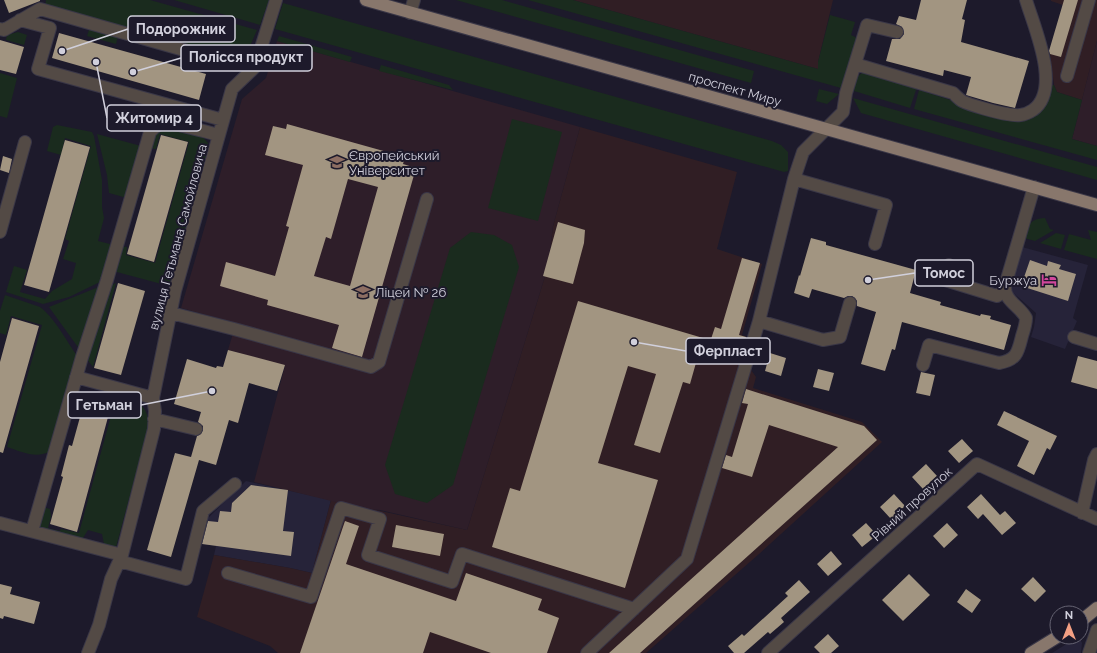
<svg xmlns="http://www.w3.org/2000/svg" width="1097" height="653" font-family="Raleway,sans-serif">
<rect width="100%" height="100%" fill="#1d1a2b"/>
<path fill="#262339" d="M1022,247l66,18 -15,53 4,3 -12,28 -34,-12 3,-10 2,-14 -26,-23v-5z
M246,481l85,19 -19,73 -22,-5 -76,-13 2,-9 -14,-2 4,-24z
M1076,638l4,1 2,4 -1,10h-29z"/>
<path fill="#301e24" d="M573,0h260l-15,62v7z
M1051,0h46v41l-15,59 -25,-8 -3,-7 -4,-31 -1,-1 14,-48 -12,-4z
M580,127l157,45 -20,77 45,15 -20,71 17,7 -8,28 5,7 -3,11 109,34 20,20 -123,112 -113,99h-368l-8,-7 -73,-29 17,-62 76,13 22,5 19,-73 136,30 78,-254 5,-26 3,-24z"/>
<path fill="#2e1e29" d="M277,41l303,86 -27,99 -3,24 -5,26 -78,254 -87,-20 -16,-1 -110,-27 31,-116 -57,-16 8,-27 -55,-15 61,-209 24,-21z
M1097,41v105l-25,-7z"/>
<path fill="#1a2b1e" d="M46,0h104l107,30c-5,11 -10,28 -23,30l-189,-53z
M174,0h95l-9,25z
M456,0h46l252,71 -3,12z
M528,0h45l245,69v-7l12,-47 25,7 -4,13 6,3 -16,50z
M283,3l489,138 9,4 7,7v19l-4,1 -509,-143z
M90,27l28,9 -2,8 -29,-8z
M18,32l9,3 -3,10 -18,-5 1,-5z
M279,36l73,21 -2,5 -73,-21z
M381,65l68,20 4,5 -74,-19z
M0,73l17,5 -10,40 -7,-2z
M862,73h5l50,14 -7,21 -56,-17c1,-7 1,-14 8,-18z
M1051,85h3l3,7 25,8 -10,39 25,7v14l-183,-51 5,-19 85,27 41,-13 4,-9z
M819,89l20,5 -12,10 -11,-3z
M853,98l244,69v13l-236,-67z
M512,119l50,13 -24,89 -50,-13z
M57,125l35,7 2,4 8,44v27l2,11 -6,23 16,4 -12,36 -33,16 -26,7 -37,-12 8,-26 13,4 -7,22 25,7 7,-8 20,-12 4,-16 -13,-4 6,-18 -4,-2 26,-93 -26,-8 -4,17 -14,-4 6,-24z
M163,127l38,8 7,8v5l-39,138 -56,-15 7,-25 7,1 -1,8 29,8 34,-121 -29,-8 -4,15 -8,-1 4,-12z
M97,134l44,12 -14,52 -18,-5 -2,-18z
M1045,218l5,11 4,1 -19,11 -11,-3c5,-14 6,-19 21,-20z
M1088,230l9,2v27l-33,-9 5,-16 22,6z
M471,232l23,3 18,10 7,22 -66,218 -26,18 -32,-9 -10,-29 65,-217z
M1056,233l9,2 -4,14 -21,-6z
M116,283l-23,84 -7,-9 23,-72z
M101,286l-21,64 -31,-43z
M5,295l35,12c15,11 27,35 38,50l-27,94c-15,8 -29,1 -44,-4l35,-122 -31,-9 -5,19 -6,-2v-22z
M115,401c22,1 31,-1 34,24l-33,122 -3,1 -9,-4 -2,-10 -14,-4 -7,11 -45,-12 7,-22 7,2 1,7 -3,12 12,3 1,-2 18,4z"/>
<path fill="#a29581" fill-rule="evenodd" d="M4,0h36v1l-31,12z
M921,0h46l-5,19 3,1 -4,22 68,19 -14,47 -22,-5 -27,-8 5,-18 -27,-7 -1,6 -57,-15 6,-22h8l4,-5 -2,-7 -6,-3 3,-8 17,4z
M1064,0h14l-17,57 -11,-3 -1,-3z
M59,33l147,41 -7,26 -147,-42z
M0,40l24,7 -8,27 -16,-4z
M287,124l118,33 -2,7 13,4 -54,189 -30,-9 7,-23 -72,-20 1,-5 -48,-14 6,-24 49,14 14,-49 -3,-1 17,-61 -38,-10 8,-29 13,3zM348,179l30,8 -28,99 -36,-10 12,-39 5,2z
M161,135l27,7 -34,120 -27,-8z
M65,140l25,7 -41,145 -25,-7z
M3,156l9,3 -3,14 -9,-3z
M558,222l27,8 -1,13 -11,41 -30,-8z
M811,238l15,4v3l90,25 -6,23 31,9 -1,3 40,11 1,-2 10,2 -1,3 21,6 -7,25 -102,-28 -7,28 -3,-1 -7,22 -24,-7 15,-52 -19,-6v-5l-2,-3 -3,-2h-4l-4,2 -32,-9 -3,9 -15,-5 5,-18 1,1z
M742,258l18,5 -21,72 7,2 -4,14 -32,-9 5,-15 6,2z
M1030,260l17,6 1,-5 13,4 -2,4 17,5 -8,27 -47,-15z
M118,283l27,8 -24,84 -27,-7z
M578,301l125,37 -13,46 -7,-2 -23,71 -26,-8 22,-71 -28,-8 -30,97 60,17 -33,108 -133,-41 18,-59 10,3z
M12,318l27,8 -36,127 -3,-1v-90z
M228,350l57,15 -8,26 -28,-8 -11,40 -9,-3 -13,45 -17,-5 -28,97 -24,-7 28,-97 16,4 6,-21 4,-2 2,-4v-4l-5,-4 3,-10 -27,-8 13,-45 29,9 1,-2 6,1z
M770,353l16,5 -5,18 -16,-5z
M1078,356l19,5v28l-26,-7z
M818,369l16,4 -5,18 -16,-4z
M921,372l14,3 -5,21 -14,-3z
M746,389l118,37 13,14 -237,213h-31l229,-206 -69,-22 -17,52 -30,-9 4,-13 6,2 16,-53 -6,-1z
M85,399l26,7 -34,126 -27,-8 13,-47 -2,-1 8,-31 3,1z
M1004,411l53,25 -7,14 -3,-2 -13,27 -17,-9 12,-25 -32,-16z
M962,439l11,12 -14,12 -11,-12z
M926,464l11,12 -14,13 -11,-12z
M251,485l37,5 -5,41 11,1 -3,24 -89,-12 6,-23 10,1 2,-11 11,1 1,-9z
M894,494l11,12 -14,13 -11,-12z
M981,494l19,21 5,-4 11,12 -14,12 -19,-21 -5,5 -11,-12z
M345,521l14,5 -13,38 110,37 10,-28 76,26 -4,11 21,8 -12,35h-56l-61,-21 -7,21h-123z
M866,523l11,12 -15,12 -10,-12z
M947,523l11,12 -14,13 -11,-12z
M396,525l48,9 -4,22 -48,-9z
M831,551l11,13 -14,12 -11,-12z
M909,574l21,21 -27,26 -21,-21z
M1033,577l13,14 -11,11 -14,-13z
M799,580l11,12 -29,26 3,4 -14,12 -2,-2 -24,21h-10l-6,-7 14,-12 2,2 44,-40 -3,-3z
M0,584l12,3 -2,7 30,8 -6,22 -30,-8 -1,3 -3,-1z
M966,589l15,11 -9,13 -15,-11z
M828,634l11,12 -8,7h-11l-6,-6z"/>
<g fill="none" stroke-linecap="round" stroke-linejoin="round">
<g stroke="#3a3747" stroke-width="14">
<path id="minor" d="M410,13l4,-13
M20,20l30,8 -12,41 185,51
M0,29l4,1 36,-21 172,49
M855,64l98,29c3,3 6,6 9,8 8,4 36,12 45,13 10,2 17,2 26,-4 29,-21 1,-83 -7,-110
M1067,76l22,-76
M794,179l92,26 -11,39
M0,232l25,-90
M949,265l-4,15 52,16 7,-5
M850,303l-10,34 -17,3 -64,-19 35,-142 9,-27 40,-40 3,-19 21,-68 30,7
M171,313l63,16 137,38 8,-5 48,-163
M1074,337l23,7
M923,365l6,-20 70,18c18,-3 19,-11 23,-27 2,-6 4,-12 4,-18 -6,-12 -22,-17 -21,-32l29,-99
M76,377l77,21
M154,419l42,10
M1082,513l12,-53 3,-6
M0,523l122,32
M32,531l50,-174 25,-77 43,-148c3,-3 7,-8 13,-9 10,-1 43,9 56,12
M119,561l67,18 17,-68 32,-27
M228,573l83,24 30,-89 39,11 -12,36 84,27 10,-28 172,55
M88,653l11,-28 12,-46 11,-24 32,-126 1,-18 -2,-13 22,-107 57,-202 23,-22 21,-67
M587,653l100,-94 72,-238
M768,653l209,-189 120,55
M1089,653l8,-23"/>
</g>
<g stroke="#3a3747" stroke-width="14">
<path id="major" d="M366,0l731,205
M1081,621l16,-13
M1031,653l26,-16"/>
</g>
<use href="#minor" stroke="#534a45" stroke-width="12"/>
<use href="#major" stroke="#88776c" stroke-width="12"/>
</g>
<defs>
<g id="university-bare" transform="scale(1.2)"><path d="M0-5L7-2L0 1L-7-2ZM-4 1L0 2.5L4 1V4Q0 6-4 4Z" fill="#8d6e63" stroke="#1d1a2b" stroke-width="2.5" paint-order="stroke"/></g>
<g id="hotel-bare" transform="scale(1.2)"><path d="M-6-4.5h1.5V1H6V5H4.5V3h-9V5H-6ZM-4 0a1.8 1.8 0 1 1 3.6 0ZM.5 0V-2.5h3Q6-2.5 6 0Z" fill="#d1479c" stroke="#1d1a2b" stroke-width="2.5" paint-order="stroke"/></g>
<g id="school-bare" transform="scale(1.2)"><path d="M0-5L7-2L0 1L-7-2ZM-4 1L0 2.5L4 1V4Q0 6-4 4Z" fill="#8d6e63" stroke="#1d1a2b" stroke-width="2.5" paint-order="stroke"/></g>
</defs>
<g fill-rule="evenodd">
<use href="#university-bare" x="337" y="162"/>
<use href="#hotel-bare" x="1049" y="280"/>
<use href="#school-bare" x="363" y="292"/>
</g>
<g text-anchor="middle" dominant-baseline="central" stroke-width="4" stroke-linejoin="round" paint-order="stroke">
<g font-size="13" fill="#d1d0dc" stroke="#1d1a2b">
<text transform="translate(735 89) rotate(16)">проспект Миру</text>
<text transform="translate(178 237) rotate(-75)">вулиця Гетьмана Самойловича</text>
<text transform="translate(912 504) rotate(-42)">Рівний провулок</text>
</g>
<g font-size="13" fill="#d1d0dc" stroke="#1d1a2b" text-anchor="start">
<text x="349" y="155">Європейський<tspan x="349" dy="15">Університет</tspan></text>
<text x="1037" y="280" text-anchor="end">Буржуа</text>
<text x="375" y="292">Ліцей № 26</text>
</g>
</g>
<path fill="none" stroke="#d1d0dc" stroke-width="1.5" d="M62 51L128 29M133 72L181 58M96 62L107 118M868 280L915 273M634 342L686 351M212 391L141 405"/>
<g fill="#d1d0dc" stroke="#1d1a2b" stroke-width="1.5">
<circle cx="62" cy="51" r="4"/>
<circle cx="133" cy="72" r="4"/>
<circle cx="96" cy="62" r="4"/>
<circle cx="868" cy="280" r="4"/>
<circle cx="634" cy="342" r="4"/>
<circle cx="212" cy="391" r="4"/>
</g>
<g fill="#1d1a2b" stroke="#d1d0dc" stroke-width="1.5">
<rect x="128" y="16" width="107" height="26" rx="4"/>
<rect x="181" y="45" width="131" height="26" rx="4"/>
<rect x="107" y="105" width="94" height="26" rx="4"/>
<rect x="915" y="260" width="58" height="26" rx="4"/>
<rect x="686" y="338" width="84" height="26" rx="4"/>
<rect x="68" y="392" width="73" height="26" rx="4"/>
</g>
<g font-size="14" text-anchor="middle" font-weight="bold" fill="#d1d0dc">
<text x="181" y="34">Подорожник</text>
<text x="246" y="62">Полісся продукт</text>
<text x="154" y="123">Житомир 4</text>
<text x="944" y="278">Томос</text>
<text x="728" y="356">Ферпласт</text>
<text x="104" y="410">Гетьман</text>
</g>
<g transform="translate(1069 625)"><circle r="19" fill="#1d1a2b" stroke="#656372"/>
<path d="M0-3L7 15L0 10L-7 15Z" fill="#f39f83"/>
<text y="-6" font-size="11" font-weight="bold" text-anchor="middle" fill="#d1d0dc">N</text>
</g>
</svg>
